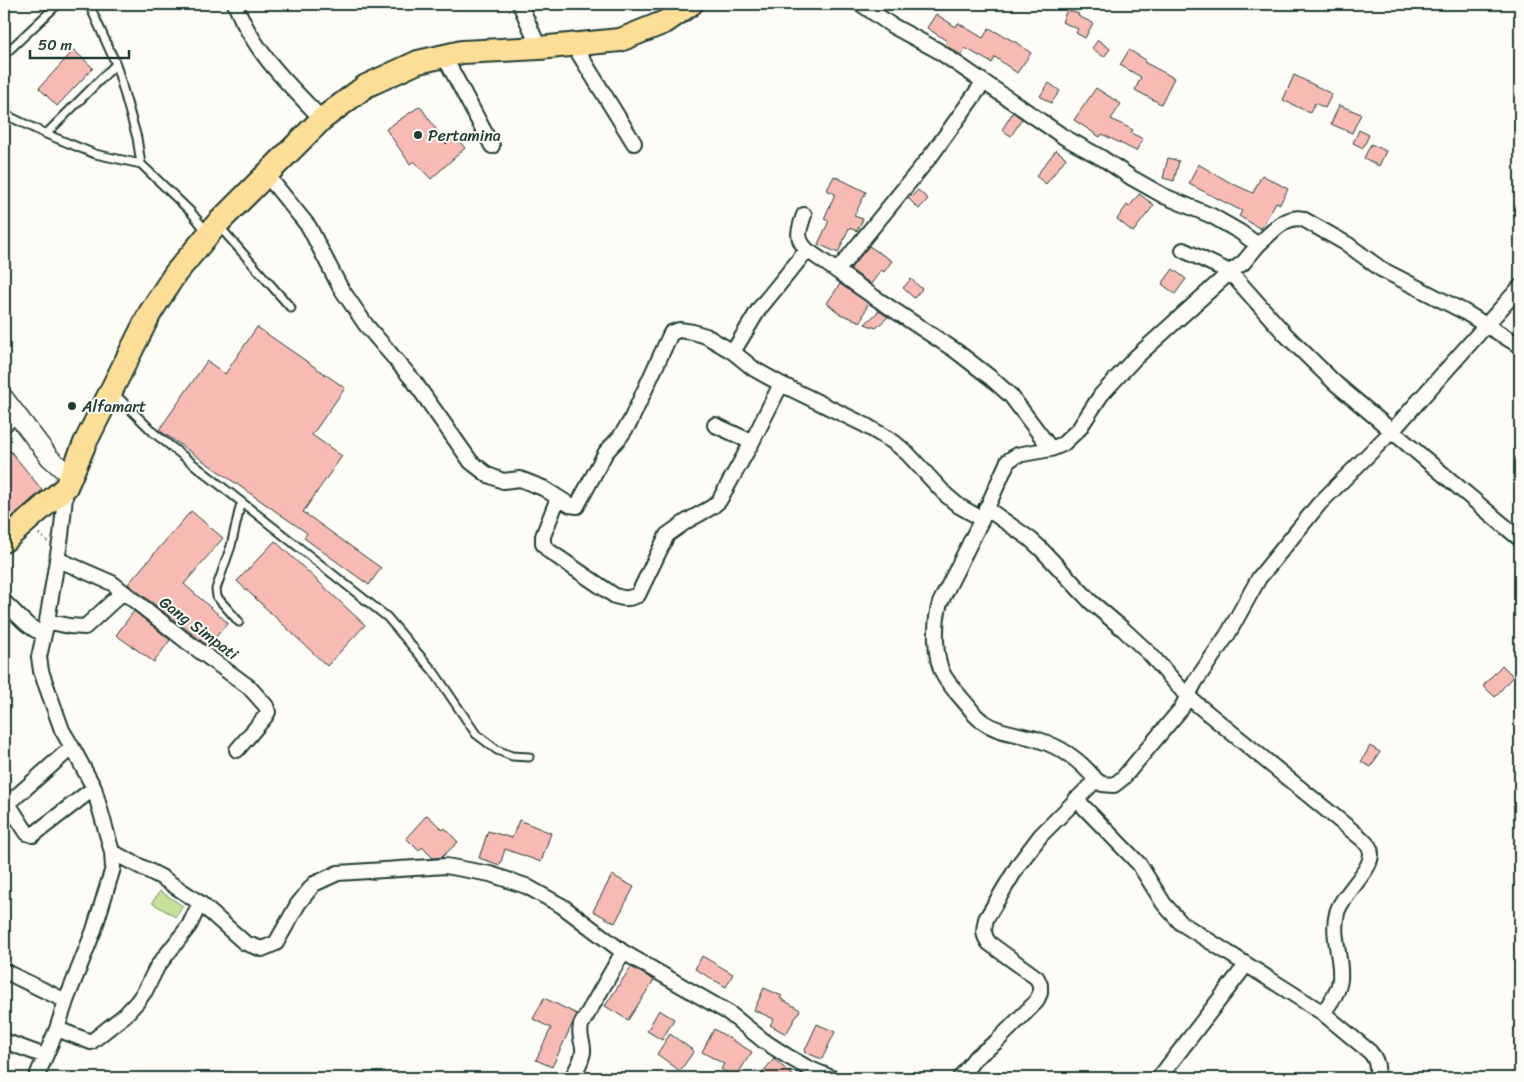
<svg xmlns="http://www.w3.org/2000/svg" width="1524" height="1082" font-family="Sriracha,sans-serif">
<rect width="100%" height="100%" fill="#fdfcf7"/>
<filter id="ink" filterUnits="userSpaceOnUse"><feTurbulence type="fractalNoise" baseFrequency=".02" numOctaves="2"/><feDisplacementMap in="SourceGraphic" scale="10" xChannelSelector="R" yChannelSelector="G"/><feConvolveMatrix kernelMatrix="1 2 1 2 8 2 1 2 1" color-interpolation-filters="sRGB"/></filter>
<g filter="url(#ink)">
<path fill="#c5e199" stroke="#728f66" d="M160,891l23,15 -7,11 -24,-14z"/>
<path fill="#f7bbb4" stroke="#1f3d34" d="M1067,10l12,4 -1,2 15,7 -8,15 -9,-5 2,-4 -16,-7z
M936,14l20,13 2,-4 25,15 6,-10 28,15 14,10 -14,20 -22,-16 -3,6 -27,-15 -4,7 -16,-10 2,-4 -20,-13z
M1098,40l12,9 -6,8 -12,-9z
M74,50l19,18 -36,38 -18,-18z
M1129,50l17,10 -2,2 30,16 -13,26 -26,-14 6,-13 -21,-12z
M1294,75l38,19 -7,14 -10,-5 -5,10 -27,-13z
M1049,83l11,8 -9,12 -11,-7z
M1096,88l25,16 -10,15 22,11 -2,3 12,6 -7,12 -34,-17 -2,3 -26,-17z
M1339,105l22,9 -9,19 -21,-9z
M420,106l26,38 9,-8 10,12 -34,31 -17,-18 -4,3 -24,-35z
M1013,112l9,7 -11,17 -9,-6z
M1359,130l10,5 -6,13 -10,-5z
M1371,144l15,7 -7,15 -15,-8z
M1056,150l10,8 -20,26 -10,-8z
M1168,158l11,3 -5,20 -11,-3z
M1198,164l33,19 22,10 9,-18 26,14 -8,15 -4,-2 -15,27 -22,-13 3,-5 -53,-27z
M834,176l32,16 -12,24 9,3 -6,12 -8,-3 -11,25 -20,-9 11,-23 -5,-2 11,-25 -8,-4z
M918,190l10,9 -9,10 -10,-10z
M1139,194l15,11 -21,27 -16,-13 10,-14 2,2z
M869,246l23,15 -8,11 -3,-2 -10,14 -21,-15z
M1173,269l13,10 -11,15 -13,-10z
M911,279l11,10 -8,9 -11,-10z
M840,284l28,19 -7,19 -21,-8 -13,-11z
M879,311l9,6 -12,11 -11,-4z
M257,327l88,61 -33,47 30,21 -39,56 78,56 -12,17 -65,-47 3,-5 -148,-103 48,-69 18,13z
M4,443l38,47 -38,34z
M191,511l32,27 -39,46 44,39 -20,23 -80,-62z
M275,541l90,84 -38,41 -90,-85z
M134,611l36,29 -16,22 -38,-27z
M1502,665l11,11 -18,21 -12,-11z
M1370,746l10,6 -9,15 -10,-5z
M427,815l16,15 2,-2 13,14 -16,15 -9,1 -11,-11 -3,4 -13,-13z
M519,820l32,13 -10,29 -36,-13 -5,16 -21,-7 9,-27 24,7z
M612,875l22,12 -19,36 -22,-12z
M702,956l31,18 -7,13 -31,-18z
M631,967l23,13 -26,40 -23,-14z
M764,988l18,8 -2,2 20,12 -14,24 -16,-9 4,-6 -20,-9z
M544,998l33,16 -25,53 -16,-7 15,-32 -18,-9z
M659,1010l15,9 -12,21 -15,-9z
M817,1024l18,8 -13,27 -18,-7z
M714,1029l38,23 -17,26 -14,-9 3,-5 -22,-12z
M670,1034l24,17 -14,20 -23,-17z
M774,1059l22,19h-39z"/>
<g fill="none" stroke-linecap="round" stroke-linejoin="round">
<g stroke="#1f3d34" stroke-width="11">
<path id="service" d="M89,4l27,60 21,74 4,26
M4,55l54,-51
M4,114l42,20 49,20 46,10 50,48 16,20
M46,134l70,-70
M219,226l72,82
M115,394l39,39 233,184 47,55 42,62 21,16 15,6 17,1
M4,429l14,-11
M239,622l-22,-25 -1,-8 15,-43 9,-39 3,-4"/>
</g>
<g stroke="#1f3d34" stroke-width="18">
<path id="minor" d="M235,4c19,48 52,79 87,115
M520,4l19,44
M861,4l30,21 46,25 127,87 38,21 30,20 32,18 48,20 28,16 18,13 -15,18 -13,9 -95,86 -34,37 -22,34 -16,15 -12,5 -34,6 -9,6 -26,58 -42,84c-6,20 -6,55 4,73 8,13 22,26 31,39 16,17 40,18 61,24 25,8 43,20 60,41
M573,44l61,99
M444,56l48,90
M983,83l-50,70 -96,118 37,26 82,54 35,27 20,18 40,53
M266,174l43,53 31,60 26,38 47,55 58,82 17,13 15,6 17,-2 23,9 27,17 7,1 29,-54 14,-15 10,-15 41,-89 8,-3 14,2 13,4 27,16 21,17 27,15
M804,215c-5,15 -9,23 3,35
M1258,245c12,-11 28,-31 45,-26l44,25 34,25 82,42 57,35
M1183,250l47,22 55,62 50,49 185,156
M733,352l26,-43 48,-59 30,21
M715,425l37,17
M558,498l-15,38v8l6,7 66,45c9,3 14,3 23,-1l29,-60 20,-14 25,-14 7,-6 33,-59 29,-58 84,41 30,18 13,11 38,41 13,11 23,13
M986,508l44,31 10,9 51,54 32,27 27,25 38,43 173,141c3,3 6,6 8,9 11,18 -28,47 -32,66 -6,23 5,44 3,66 -1,13 -10,24 -17,34
M57,559l55,24 74,58 63,46 17,19 2,6 -3,5 -28,33
M4,602c15,13 20,24 40,32
M47,621l22,5 16,1 38,-35
M72,747l-62,55 -1,3 18,28 6,2 61,-47
M1076,799l63,65 25,40 17,19 142,90 47,39c7,8 9,16 6,26
M112,852l49,25 39,26 45,40 17,6 14,-6 22,-39 16,-20 24,-11 108,-7 44,8 36,12 36,20 61,46 106,61 35,28 23,15 21,12 24,10
M4,971l62,30
M57,1029l34,13 34,-27 12,-13 8,-11 12,-24 32,-41 11,-23
M4,1041l41,15
M36,1078l21,-49 9,-28 28,-71 19,-62 -1,-16 -18,-64 -22,-41 -10,-17 -21,-59 -2,-14 8,-36 14,-85 5,-49
M572,1078c4,-8 10,-17 11,-26 1,-11 -5,-13 -2,-27l42,-73
M960,1078l15,-20 21,-16 40,-40 4,-9v-8l-3,-7 -48,-35c-7,-9 -5,-14 -3,-24l33,-55 22,-29 55,-55 6,4 12,1 9,-7 58,-69 14,-27 33,-48 31,-56 60,-74 74,-74 127,-143
M1159,1078l87,-113"/>
</g>
<g stroke="#1f3d34" stroke-width="21">
<path id="tertiary" d="M4,398l46,60 20,18"/>
</g>
<g stroke="#1f3d34" stroke-width="26">
<path id="primary" d="M4,541l62,-54 19,-44 65,-130 25,-39 42,-50 105,-105 44,-33 52,-24 44,-10 77,-4 81,-8 45,-18 26,-18"/>
</g>
<path stroke="#1f3d34" stroke-width="2.5" stroke-dasharray="1 4" stroke-linecap="butt" d="M39,534l9,8"/>
<use href="#service" stroke="#fdfcf7" stroke-width="7"/>
<use href="#minor" stroke="#fdfcf7" stroke-width="14"/>
<use href="#tertiary" stroke="#fdfcf7" stroke-width="18"/>
<use href="#primary" stroke="#fcde96" stroke-width="22"/>
</g>
</g>
<g fill="#1f3d34" stroke="#fdfcf7" stroke-width="2">
<circle cx="418" cy="135" r="5"/>
<circle cx="72" cy="406" r="5"/>
</g>
<g text-anchor="middle" dominant-baseline="central" stroke-width="4" stroke-linejoin="round" paint-order="stroke">
<g font-size="16" fill="#1f3d34" stroke="#fdfcf7" text-anchor="start">
<text x="428" y="135">Pertamina</text>
<text x="82" y="406">Alfamart</text>
</g>
<g font-size="16" fill="#1f3d34" stroke="#fdfcf7">
<text transform="translate(199 628) rotate(37)">Gang Simpati</text>
</g>
</g>
<rect width="1524" height="1082" fill="none" stroke="#fdfcf7" stroke-width="20"/>
<rect x="10" y="10" width="1504" height="1062" fill="none" stroke="#1f3d34" stroke-width="2" filter="url(#ink)"/>
<path d="M30 50v8h99v-8" fill="none" stroke="#1f3d34" stroke-width="2.5"/>
<text x="38" y="50" font-size="15" fill="#1f3d34" stroke="#fdfcf7" stroke-width="4" paint-order="stroke">50 m</text>
</svg>
